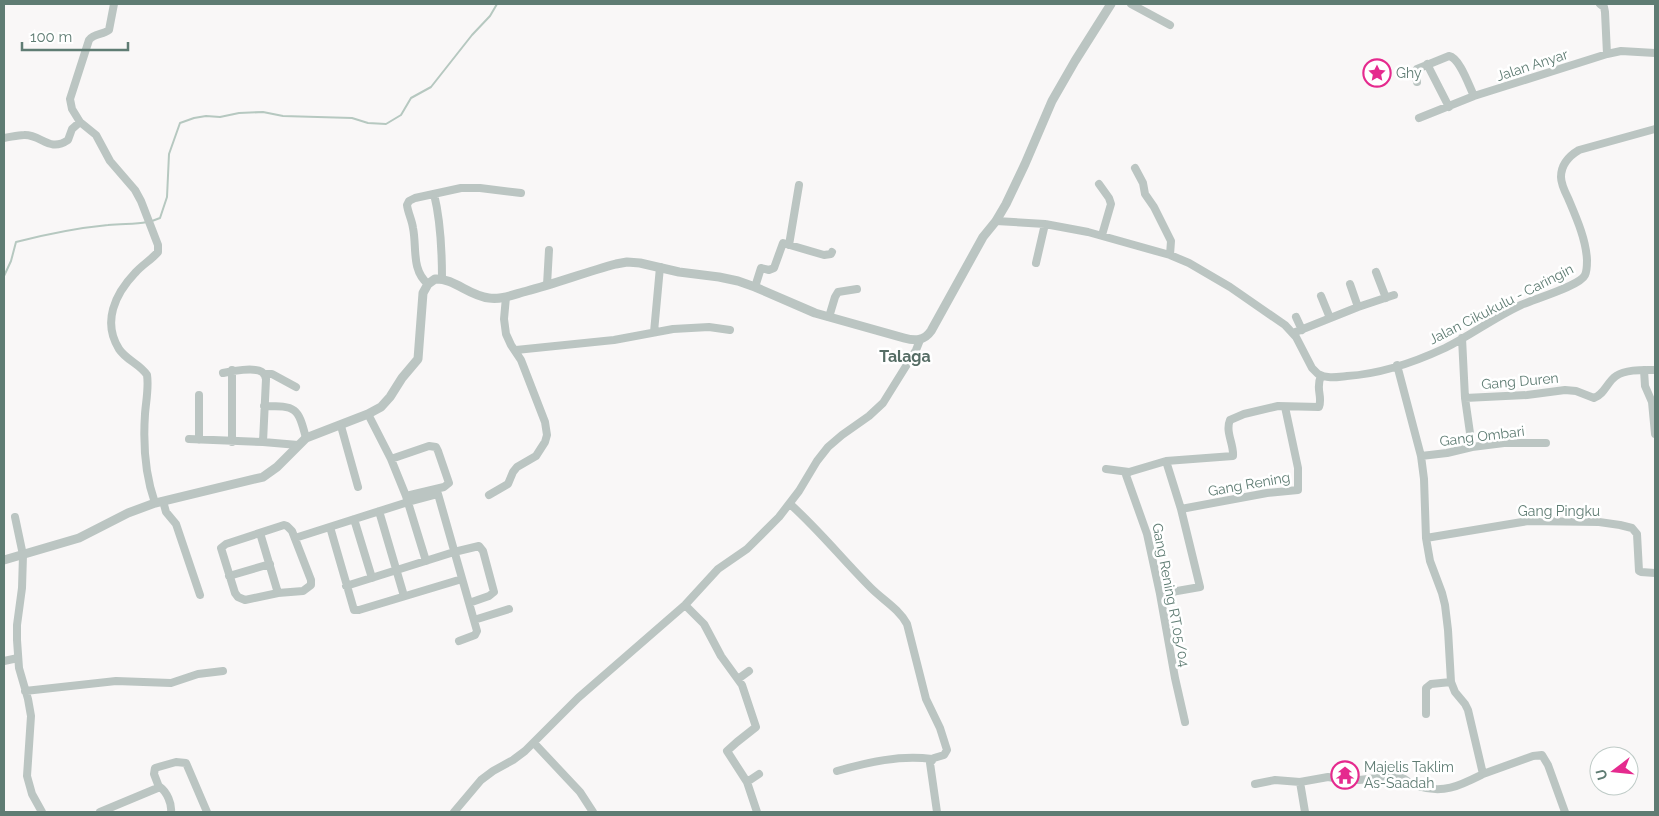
<svg xmlns="http://www.w3.org/2000/svg" width="1659" height="816" font-family="Raleway,sans-serif">
<rect width="100%" height="100%" fill="#f9f7f7"/>
<g fill="none" stroke-linecap="round" stroke-linejoin="round">
<path stroke="#b6c8c0" stroke-width="2" d="M152,221l8,-3 7,-21 2,-43 11,-31 14,-5 12,-2 14,1 19,-4 24,-1 20,4 69,2 16,5 18,1 15,-9 10,-17 20,-11 41,-52 18,-19 7,-12
M4,276l7,-15 5,-19c31,-8 61,-14 92,-17 14,-2 26,0 39,-3"/>
<path stroke="#bbc5c2" stroke-width="8" d="M114,4l-5,26c-6,5 -15,3 -20,10l-19,59 2,10 8,13 16,13 14,26 25,29 6,11 17,44v7c-7,8 -16,13 -23,21 -20,21 -33,49 -16,76 7,11 21,15 28,26 2,12 -1,26 -2,39 -2,30 0,61 10,89
M1131,4l39,21
M1600,4l4,3 1,5 2,42
M1427,64l22,43
M1417,82l-2,-10 2,-3 32,-13c11,2 20,30 25,40
M1419,118l55,-22 133,-42 14,-3 34,2
M4,138c7,-1 14,-3 20,-3 17,-1 25,18 44,5l4,-11 8,-7
M1135,168l8,15 2,11 9,13 17,34 -1,14
M1099,184l10,14 2,6 -9,31
M434,194c7,28 8,56 8,85
M996,221l49,3 43,8 82,23 19,8 41,24 55,38 11,12 16,31 6,6c9,5 19,3 29,2 33,-2 68,-14 98,-28 26,-13 50,-31 76,-43 13,-6 59,-19 64,-30 2,-4 2,-11 2,-15 -1,-21 -11,-43 -19,-62 -3,-6 -7,-14 -7,-21 0,-12 8,-21 18,-27l76,-21
M789,245l10,-60
M1036,263l9,-39
M1376,272l10,26
M428,284c-17,-14 -11,-37 -15,-56 -1,-8 -5,-15 -6,-23l2,-4 6,-3 46,-10h19l41,5
M1350,284l8,23
M547,285l2,-35
M755,287l6,-19 8,2 5,-2 9,-25 41,12 7,-1 1,-2
M1321,296l9,22
M829,317l6,-20 3,-5 19,-3
M1296,317l6,13
M654,332l6,-65
M1293,333l65,-26 36,-12
M1462,338l3,60 7,49
M516,350l98,-10 59,-11 36,-2 21,3
M1397,365l24,91 3,23 2,59 4,23 12,32 3,12 3,25 3,52 4,10 10,12 3,6 15,64 50,-18 9,-1 6,10 17,47
M1644,370l1,16 7,16 3,32
M264,374h8l24,13
M199,395v45
M1465,398l62,-3 38,-5 11,1 18,7c11,-4 13,-16 22,-22 10,-7 28,-6 39,-6
M264,406c32,0 34,1 42,32
M368,414l23,45 15,37 20,65
M341,426l17,61
M189,439l74,3 3,-63c-1,-3 -1,-5 -4,-7 -7,-5 -31,-1 -39,1
M232,442v-72
M263,442l35,3
M1421,456l26,-3 25,-6 32,-4h42
M391,459l38,-13 7,1 2,4 11,32 -5,4 -38,9
M1106,469l23,3
M489,495l19,-11 5,-12 4,-5 19,-11 9,-14 2,-7 -2,-13 -24,-62 -10,-15 -5,-11 -2,-15 2,-22
M163,501l3,11 10,12 24,71
M790,504c29,26 53,56 81,84 12,12 28,21 36,36l19,75 14,29 7,22 -3,5 -10,3 -4,5 7,49
M1181,509l86,-16 31,-3v-22l-13,-61
M379,511l25,85
M15,517l8,38 -1,33 -5,37v15l2,28 9,31 3,17 -4,60 5,18 10,18
M354,519l18,59
M284,525l3,1 5,5 19,49v5l-8,6 -25,2 -33,7 -7,-3 -3,-4 -14,-45 5,-4z
M330,527l24,83h5l103,-31
M260,533l18,60
M295,538l113,-36 30,-8 39,137 -2,4 -16,6
M1426,538l102,-17 71,1 21,3 12,3 5,6 2,37 2,1 14,1
M229,576l41,-12
M346,586l108,-34 25,-6 4,5 11,41 -5,4 -20,7
M1160,594l40,-7 -19,-78 -15,-48
M685,605l19,19 17,32 21,29 14,42 -19,15 -10,9 20,31
M474,620l35,-11
M4,661l14,-3
M738,679l11,-8
M25,691l91,-10 55,2 27,-9 25,-3
M1426,714v-26l5,-4 20,-2
M1185,722l-10,-44 -15,-84 -13,-60 -21,-59 3,-3 37,-11 67,-5c1,-12 -8,-24 -3,-36l14,-6 34,-8 41,1c4,-11 -4,-18 2,-31
M534,743l46,49 13,20
M837,771c32,-9 62,-16 95,-12
M1300,782l5,30
M1255,784l20,-4 25,2 28,-5 18,3h13l37,-4c9,1 13,8 21,10 27,8 42,0 66,-12
M159,787l-5,-13 1,-6 21,-6 10,1 21,49
M100,812l60,-25c7,5 12,17 11,25
M454,812l27,-32 12,-9 20,-11 12,-9 53,-53 107,-93 33,-36 29,-20 32,-32 20,-26 18,-30 11,-14 14,-12 27,-19 14,-13 33,-53 4,-10
M757,812l-10,-30 12,-8"/>
<path stroke="#bbc5c2" stroke-width="9" d="M4,560l75,-22 49,-25 27,-10 108,-26 14,-10 29,-29 62,-24 13,-7 9,-10 12,-19 16,-19 5,-66 5,-9 7,-5c19,-1 34,17 54,19 13,2 26,-4 38,-7 30,-8 59,-19 89,-27l11,-2 13,1 39,9 40,5 19,4 17,6 60,26 89,25c11,3 20,3 27,-7l52,-94 13,-16 10,-17 19,-40 27,-63 23,-40 36,-57"/>
</g>
<defs>
<g id="sight-ring" transform="scale(1.4375)"><circle r="9.5" fill="#fff" stroke="#e52a8e" stroke-width="1.5"/><path d="M0-6L1.8-2.2L6-1.7L2.9 1.2L3.7 5.4L0 3.3L-3.7 5.4L-2.9 1.2L-6-1.7L-1.8-2.2Z" fill="#e52a8e"/></g>
<g id="temple-ring" transform="scale(1.4375)"><circle r="9.5" fill="#fff" stroke="#e52a8e" stroke-width="1.5"/><path d="M0-6L5-2H3V0L6.5 2.5H4V6H1.5V3h-3V6H-4V2.5H-6.5L-3 0V-2H-5Z" fill="#e52a8e"/></g>
</defs>
<g fill-rule="evenodd">
<use href="#sight-ring" x="1377" y="73"/>
<use href="#temple-ring" x="1345" y="775"/>
</g>
<g text-anchor="middle" dominant-baseline="central" stroke-width="5" stroke-linejoin="round" paint-order="stroke">
<g font-size="14" fill="#5f7c73" stroke="#fff">
<text transform="translate(1532 65) rotate(-18)">Jalan Anyar</text>
<text transform="translate(1501 304) rotate(-27)">Jalan Cikukulu - Caringin</text>
<text transform="translate(1520 381) rotate(-5)">Gang Duren</text>
<text transform="translate(1482 436) rotate(-7)">Gang Ombari</text>
<text transform="translate(1249 484) rotate(-10)">Gang Rening</text>
<text x="1559" y="511">Gang Pingku</text>
<text transform="translate(1171 595) rotate(79)">Gang Rening RT.05/04</text>
</g>
<g font-size="14" fill="#5f7c73" stroke="#fff" text-anchor="start">
<text x="1396" y="73">Ghy</text>
<text x="1364" y="767">Majelis Taklim<tspan x="1364" dy="16">As-Saadah</tspan></text>
</g>
<g font-size="16" font-weight="bold" fill="#566d65" stroke="#fff">
<text x="905" y="356">Talaga</text>
</g>
</g>
<rect width="1659" height="816" fill="none" stroke="#5f7c73" stroke-width="10"/>
<g transform="translate(1614 771) rotate(254)"><circle r="24" fill="#ffffff" stroke="#bfcbc7"/>
<path d="M0-4L9 19L0 12L-9 19Z" fill="#e52a8e"/>
<text y="-8" font-size="14" font-weight="bold" text-anchor="middle" fill="#5f7c73">U</text>
</g>
<path d="M22 42v8h106v-8" fill="none" stroke="#5f7c73" stroke-width="2.5"/>
<text x="30" y="42" font-size="15" fill="#5f7c73" stroke="#ffffff" stroke-width="4" paint-order="stroke">100 m</text>
</svg>
